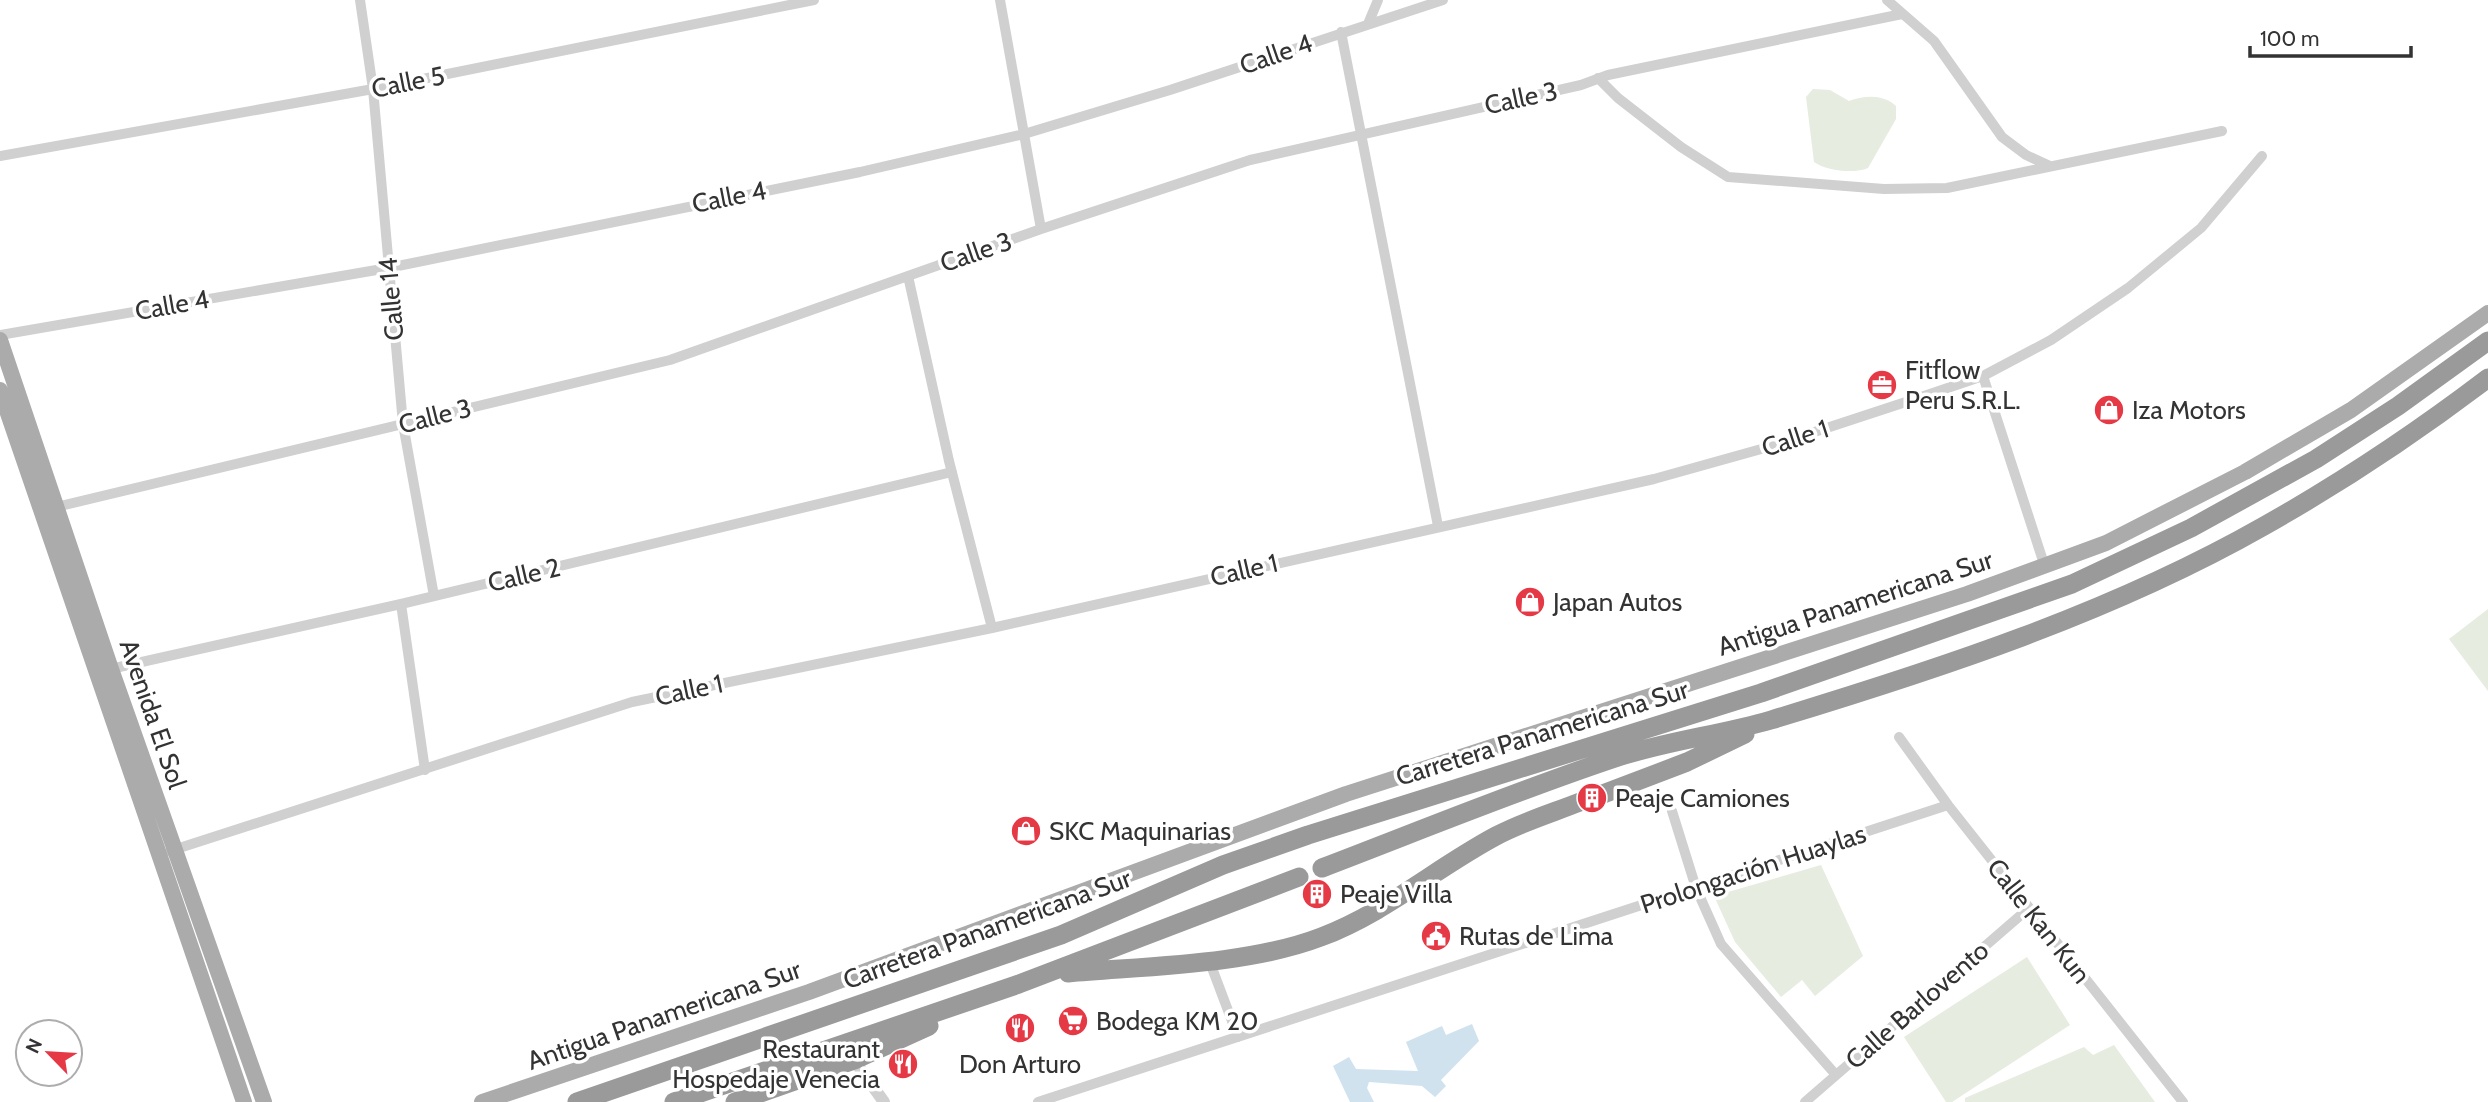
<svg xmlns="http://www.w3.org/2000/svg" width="2488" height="1102" font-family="Cabin,sans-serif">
<rect width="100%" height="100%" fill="#fff"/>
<path fill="#e6ecdf" d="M1813,89l17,1 19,11c15,-6 35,-7 47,5v13l-28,49c-14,6 -41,3 -54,-6l-8,-65z
M2488,609v82l-39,-52z
M1821,865l42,91 -48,40 -13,-16 -21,17 -46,-55 -21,-46z
M2027,957l43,68 -118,77h-6l-42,-65z
M2114,1045l41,57h-190v-4l119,-51 9,8z"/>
<path fill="#cfe2ee" d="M1472,1024l7,17 -38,39 5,6 -11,11 -13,-11 -53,-4 -2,6 7,14h-24l-17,-36 16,-9 7,12 62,2 -12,-29 36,-16 4,9z"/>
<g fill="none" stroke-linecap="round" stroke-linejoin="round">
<path stroke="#d0d0d0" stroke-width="10" d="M360,0l13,89 30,335 31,172
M1000,0l41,229
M1887,0l47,41 68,96 24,18 24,11
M1368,24l10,-24
M1341,32l97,494
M1598,78l20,20 63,49 47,30 156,12 63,-1 275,-57
M0,156l373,-67 441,-89
M908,276l41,185 43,167
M0,335l388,-67 472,-96 164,-38 146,-44 273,-90
M1983,376l62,191
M56,507l614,-147 371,-131 209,-69 331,-75 27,-10 294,-61
M401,604l24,166
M106,670l295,-66 551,-132
M1899,737l49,68 235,297
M1672,811l24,77 25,56 115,131
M170,851l462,-149 360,-74 662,-149 118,-33 152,-50 59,-20 68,-36 77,-52 73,-60 61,-72
M1209,960l29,77
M1038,1102l910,-297
M1805,1102l224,-194"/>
<path stroke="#d0d0d0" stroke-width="12" d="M854,1060l30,42"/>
<path stroke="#ababab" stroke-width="16" d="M0,340l111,329 153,433
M0,390l244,712
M482,1102l327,-110 537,-198 621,-200 139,-51 139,-71 106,-62 137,-97"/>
<path stroke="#9a9a9a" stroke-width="19" d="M1603,794l84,-32 58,-28
M1322,868c97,-37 194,-77 293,-110 50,-17 105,-23 156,-38 168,-51 340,-107 493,-194 78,-44 153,-94 224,-148
M1068,973c78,-7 180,-8 253,-36 64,-24 115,-69 175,-101 26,-14 56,-23 84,-34
M577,1102l484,-167 162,-70 85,-30 453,-142 311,-109 119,-56 125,-69 82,-53 90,-65
M674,1102l345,-118 280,-107
M735,1102l119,-42 75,-34"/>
</g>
<defs>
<g id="office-disc" transform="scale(1.575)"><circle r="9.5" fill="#e63946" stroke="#fff"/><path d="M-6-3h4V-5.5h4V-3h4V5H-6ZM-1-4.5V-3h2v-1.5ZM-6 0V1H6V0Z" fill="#fff"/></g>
<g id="shop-disc" transform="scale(1.575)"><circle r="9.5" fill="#e63946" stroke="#fff"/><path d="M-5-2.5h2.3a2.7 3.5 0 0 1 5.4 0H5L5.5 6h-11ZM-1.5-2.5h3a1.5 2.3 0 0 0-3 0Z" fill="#fff"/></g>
<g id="building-disc" transform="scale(1.575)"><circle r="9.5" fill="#e63946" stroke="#fff"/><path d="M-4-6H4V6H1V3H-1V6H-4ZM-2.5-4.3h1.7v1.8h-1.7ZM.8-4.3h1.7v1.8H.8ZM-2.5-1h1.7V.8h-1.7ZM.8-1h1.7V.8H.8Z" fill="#fff"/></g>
<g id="civic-disc" transform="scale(1.575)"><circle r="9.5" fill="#e63946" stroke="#fff"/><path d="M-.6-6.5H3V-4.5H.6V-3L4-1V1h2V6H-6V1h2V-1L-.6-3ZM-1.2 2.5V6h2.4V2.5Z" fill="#fff"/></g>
<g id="supermarket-disc" transform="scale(1.575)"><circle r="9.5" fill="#e63946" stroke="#fff"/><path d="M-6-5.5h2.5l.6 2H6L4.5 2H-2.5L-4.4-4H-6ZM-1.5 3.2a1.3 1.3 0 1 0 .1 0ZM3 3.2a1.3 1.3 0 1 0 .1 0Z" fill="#fff"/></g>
<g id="restaurant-disc" transform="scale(1.575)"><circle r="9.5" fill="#e63946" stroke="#fff"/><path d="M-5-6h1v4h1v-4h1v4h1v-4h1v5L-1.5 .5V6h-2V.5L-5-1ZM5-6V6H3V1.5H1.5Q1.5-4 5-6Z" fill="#fff"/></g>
</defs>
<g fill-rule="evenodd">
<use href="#office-disc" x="1882" y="385"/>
<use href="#shop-disc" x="2109" y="410"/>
<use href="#shop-disc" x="1530" y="602"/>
<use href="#building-disc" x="1592" y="798"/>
<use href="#shop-disc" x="1026" y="831"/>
<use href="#building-disc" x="1317" y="894"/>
<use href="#civic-disc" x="1436" y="936"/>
<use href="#supermarket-disc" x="1073" y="1021"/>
<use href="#restaurant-disc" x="1020" y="1028"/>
<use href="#restaurant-disc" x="903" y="1064"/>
</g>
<g text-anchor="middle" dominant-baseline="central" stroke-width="7" stroke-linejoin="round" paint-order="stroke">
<g font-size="26" fill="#333" stroke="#fff">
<text transform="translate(1276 54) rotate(-19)">Calle 4</text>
<text transform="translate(408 82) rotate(-11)">Calle 5</text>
<text transform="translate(1521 98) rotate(-12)">Calle 3</text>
<text transform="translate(729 197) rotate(-11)">Calle 4</text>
<text transform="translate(976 252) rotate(-19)">Calle 3</text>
<text transform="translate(391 299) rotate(-95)">Calle 14</text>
<text transform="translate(172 305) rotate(-10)">Calle 4</text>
<text transform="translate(435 416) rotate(-14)">Calle 3</text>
<text transform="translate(1795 438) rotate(-18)">Calle 1</text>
<text transform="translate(1244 570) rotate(-13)">Calle 1</text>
<text transform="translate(524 575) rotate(-13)">Calle 2</text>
<text transform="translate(1855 603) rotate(-18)">Antigua Panamericana Sur</text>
<text transform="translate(689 690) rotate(-12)">Calle 1</text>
<text transform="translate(153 714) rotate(71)">Avenida El Sol</text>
<text transform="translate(1542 733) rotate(-17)">Carretera Panamericana Sur</text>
<text transform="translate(1753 869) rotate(-18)">Prolongación Huaylas</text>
<text transform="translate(2039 921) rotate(52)">Calle Kan Kun</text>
<text transform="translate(987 929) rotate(-20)">Carretera Panamericana Sur</text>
<text transform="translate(1917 1005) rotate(-41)">Calle Barlovento</text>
<text transform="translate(664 1015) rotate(-19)">Antigua Panamericana Sur</text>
</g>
<g font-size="26" fill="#333" stroke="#fff" text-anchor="start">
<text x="1905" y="370">Fitflow<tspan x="1905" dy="30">Peru S.R.L.</tspan></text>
<text x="2132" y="410">Iza Motors</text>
<text x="1553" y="602">Japan Autos</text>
<text x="1615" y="798">Peaje Camiones</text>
<text x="1049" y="831">SKC Maquinarias</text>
<text x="1340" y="894">Peaje Villa</text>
<text x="1459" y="936">Rutas de Lima</text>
<text x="1096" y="1021">Bodega KM 20</text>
<text x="880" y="1049" text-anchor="end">Restaurant<tspan x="880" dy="30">Hospedaje Venecia</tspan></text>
<text x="1020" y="1064" text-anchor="middle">Don Arturo</text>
</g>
</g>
<g transform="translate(49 1053) rotate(295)"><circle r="33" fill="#ffffff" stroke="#adadad" stroke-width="2"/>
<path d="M0-5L12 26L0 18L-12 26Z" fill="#e63946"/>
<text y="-10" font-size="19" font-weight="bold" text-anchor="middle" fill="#333333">N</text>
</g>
<path d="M2250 46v10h161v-10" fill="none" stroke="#333333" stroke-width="3.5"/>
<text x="2260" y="46" font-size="21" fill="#333333" stroke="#ffffff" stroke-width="5" paint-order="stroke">100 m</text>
</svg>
